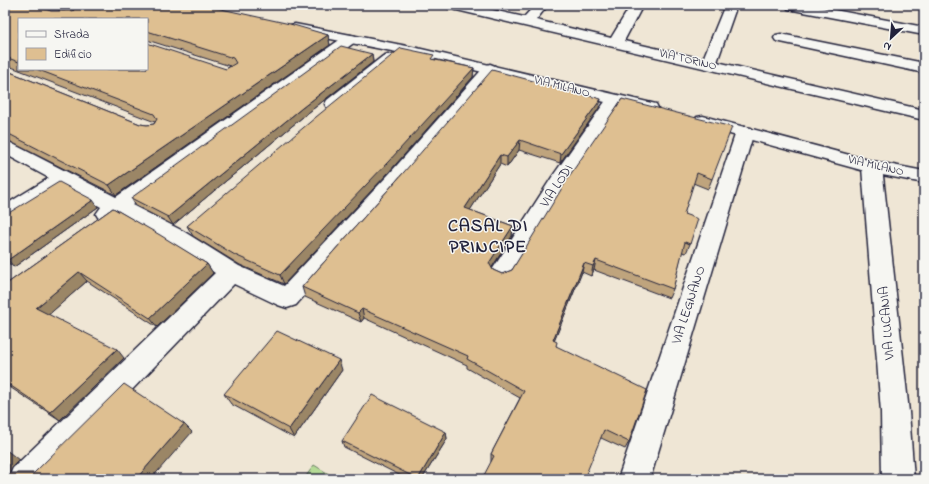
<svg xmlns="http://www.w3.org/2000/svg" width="929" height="484" font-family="'Indie Flower',sans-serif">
<rect width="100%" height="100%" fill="#efe6d5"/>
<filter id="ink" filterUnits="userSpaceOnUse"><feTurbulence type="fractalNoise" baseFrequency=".025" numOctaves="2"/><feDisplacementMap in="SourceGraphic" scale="8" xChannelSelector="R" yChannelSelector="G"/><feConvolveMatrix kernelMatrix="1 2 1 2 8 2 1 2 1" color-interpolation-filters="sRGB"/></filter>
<g filter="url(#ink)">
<path fill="#b5db96" stroke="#6c7e68" d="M314,465l23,14h-33z"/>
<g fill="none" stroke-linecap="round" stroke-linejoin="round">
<g stroke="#22223b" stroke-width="3">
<path id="minor" d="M447,5h23l54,12 11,-12h13l-12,15 75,18 20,-33h12l-19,36 79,18 22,-54h12l-20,57 207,48v10l-476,-112z
M787,5h21l116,22v8l-131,-25 -5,-1z
M781,34l143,29v10l-148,-32 -2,-3 2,-3z
M350,35l5,1 2,3 -2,3 -223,163 51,26 56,35 45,20 106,-113 95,-107 5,-2 5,2 3,3 -94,112 -108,124 -9,3 -9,-3 -44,-21 -188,195h-38l5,-11 202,-195 -48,-30 -49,-27 -12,5 -7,-2 -3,-5 5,-7 -37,-20 -52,33 -7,2v-17l44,-27 -44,-24v-13l6,2 105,54 229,-161z
M388,54l5,2 3,3 -3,3 -54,46 -6,1 -6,-1 -2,-4 2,-4 56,-44z
M615,95l6,1 2,4 -56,84 -57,95 -8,3 -8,-3 -4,-6 4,-6 58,-90 57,-81z
M745,127l6,1 3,4 -104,347h-32l118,-347 3,-4z
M872,161l7,2 3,4 27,245 5,67h-32l-1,-67 -19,-245 3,-4z"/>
</g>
<g stroke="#22223b" stroke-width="3">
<path id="tertiary" d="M295,24l122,24 239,56 2,4 -2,4 -6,1 -233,-57 -127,-25 -2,-3 2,-3z
M703,116l169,45 52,10v12l-52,-10 -175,-48 -3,-4 3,-4z"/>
</g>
<use href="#minor" fill="#f6f6f2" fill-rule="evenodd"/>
<use href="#tertiary" fill="#f6f6f2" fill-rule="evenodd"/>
</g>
<path fill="#bfa47d" stroke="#22223b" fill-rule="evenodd" d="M5,5l46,6h14l-19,-6h157l125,30 2,10 -214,150 -111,-56v-69l135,54 7,1 7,-1 1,-2 -149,-57h-1zM19,19h128v21l83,26 -4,3h-207z
M372,54l1,8 -69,54 -131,109 -37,-19 -5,-8z
M434,59l40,9 -1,9 -84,95 -105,112 -44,-19 -47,-29 -6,-10z
M622,99l90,80 -4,10 -15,-6 -9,31 6,30 -4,9 -4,-1 -9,37 -4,9 -75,-28 -3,6 -9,-4 -28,69 2,5 73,96 -4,7 -24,-11 -110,24v-8l29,-56 -53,-30v-3l-103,-47 -3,4 -56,-25 -3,-10 102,-115 195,-64 -39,55 -41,-13 -12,17 -7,-3 -30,46 43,16 -1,10 -20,31 1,3 9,4 10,-4z
M98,207l-84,60 -9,-6v-46z
M113,208l94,56 6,9 -56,54 -70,-46 -39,34 76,43 -64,62 -55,-36v-99z
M342,370l-48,68 -63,-34 -7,-10z
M446,432l1,7 -25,40h-15l-63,-32 -2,-6z"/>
<path fill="#9b8666" stroke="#22223b" d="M328,35l2,10 -214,150 -7,-10z
M372,54l1,8 -69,54 -131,109 -5,-8 134,-109z
M474,68l-1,9 -84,95 -105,112 -4,-9z
M601,99l-2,9 -39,55 1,-9z
M520,140l-1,10 -12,17v-10z
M500,155v9l-35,54v-10z
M93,200l5,7 -84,60 -6,-7z
M513,226l-1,10 -23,36v-9z
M596,260l-2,10 -3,6 2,-10z
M584,263l-2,9 -31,77 2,-9z
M207,264l6,9 -56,54 -7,-9z
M79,272l8,9 -42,37 -9,-10z
M362,309l2,9 -3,4 -3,-9z
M117,349l7,9 -64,62 -10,-8z
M339,360l3,10 -48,68 -5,-9z
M184,424l8,8 -41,47h-15z
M446,432l1,7 -25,40h-4z
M5,449l14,11 -7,7 -5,12h-2z"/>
<path fill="#debf91" stroke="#22223b" d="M5,5h27l19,6h21l2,-1 -3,-4 -3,-1h135l87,19 38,11 -219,150 -104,-53v-62l135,54 7,1 7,-1 3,-5 -3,-5 -118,-45h111v-26l79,26 10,-6 -3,-5 -86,-27v-12h-128v43l-14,-5z
M341,46l31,8 -70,54 -134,109 -37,-19z
M401,48l33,7 -3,4 43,9 -86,94 -108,113 -45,-20 -48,-29 129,-109z
M492,70l109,29 -40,55 -41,-14 -13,17 -7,-2 -35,53 48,18 -24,37 4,7 9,4 10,-4 58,-95 52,-76 110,28 -20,52 -15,-6 -13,41 14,5 -8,25 -5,-2 -12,47 -77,-29 -3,6 -9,-3 -31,77 4,2 -1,4 91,44 -18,52 -25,-12 -20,49h-102l12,-23 -3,-2 33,-63 -57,-32 1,-3 -106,-47 -4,4 -56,-26 102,-115z
M59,182l34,18 -85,60 -3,-2v-43l2,-1z
M113,208l47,27 47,29 -57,54 -71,-46 -43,36 81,41 -67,63 -45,-30v-97z
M277,331l62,29 -50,69 -65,-35z
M124,384l60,40 -48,55h-131v-6h29z
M372,395l74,37 -28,47 -76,-38z"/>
</g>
<g text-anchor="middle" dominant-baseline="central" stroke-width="3" stroke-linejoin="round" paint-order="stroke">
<g font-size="12" fill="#22223b" stroke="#f6f6f2">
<text transform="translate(688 60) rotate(13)">VIA TORINO</text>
<text transform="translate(562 87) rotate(14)">VIA MILANO</text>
<text transform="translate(876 166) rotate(13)">VIA MILANO</text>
</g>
<g font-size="14" fill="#22223b" stroke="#f6f6f2">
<text transform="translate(557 186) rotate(-57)">VIA LODI</text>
<text transform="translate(689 305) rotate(-72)">VIA LEGNANO</text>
<text transform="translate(887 323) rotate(-95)">VIA LUCANIA</text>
</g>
<g font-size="18" font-weight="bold" letter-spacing="1" fill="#22223b" stroke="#f6f6f2">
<text x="488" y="227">CASAL DI<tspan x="488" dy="21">PRINCIPE</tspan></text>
</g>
</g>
<rect width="929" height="484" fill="none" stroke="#f6f6f2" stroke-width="20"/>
<rect x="10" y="10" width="909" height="464" fill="none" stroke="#22223b" stroke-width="1.5" filter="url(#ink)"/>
<rect x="18" y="18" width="130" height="52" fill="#f6f6f2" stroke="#a1a1a9"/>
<rect x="26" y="31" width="20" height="6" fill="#f6f6f2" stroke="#a1a1a9"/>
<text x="54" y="38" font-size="12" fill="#22223b">Strada</text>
<rect x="26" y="48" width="20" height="12" fill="#debf91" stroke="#a1a1a9"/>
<text x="54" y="58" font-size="12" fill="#22223b">Edificio</text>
<g transform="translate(891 38) rotate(206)" stroke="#f6f6f2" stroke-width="3" paint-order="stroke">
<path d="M0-3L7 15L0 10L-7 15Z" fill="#22223b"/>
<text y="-6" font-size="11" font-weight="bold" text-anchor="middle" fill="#22223b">N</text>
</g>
</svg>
